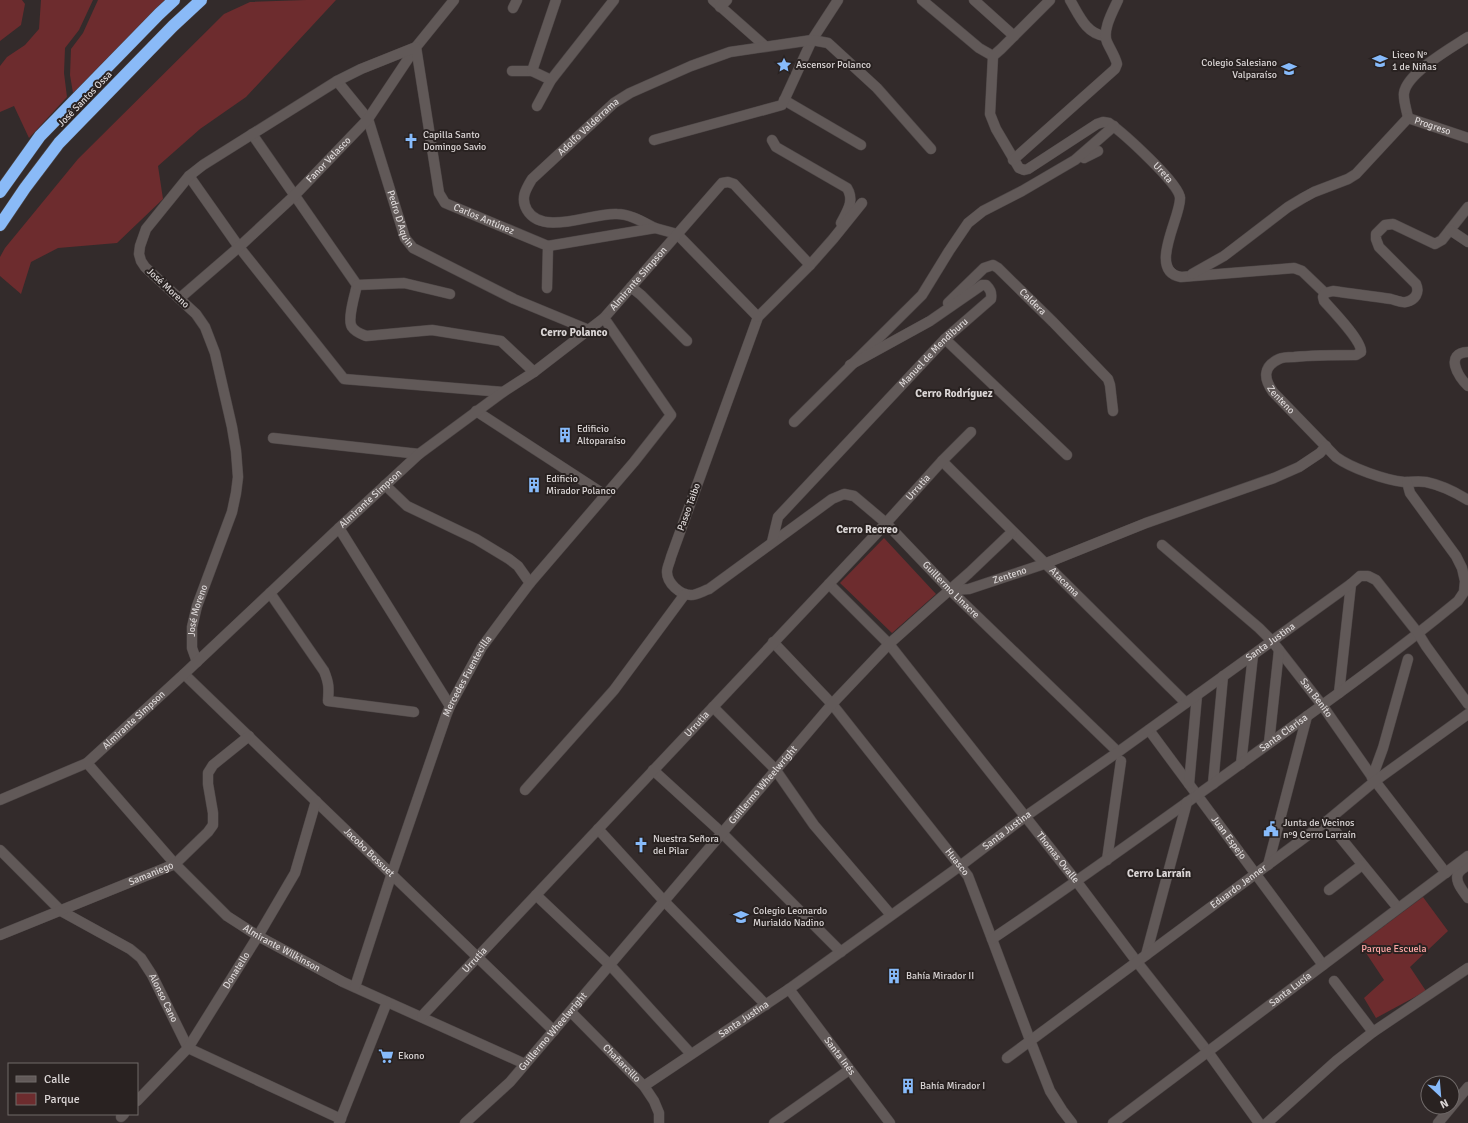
<svg xmlns="http://www.w3.org/2000/svg" width="1468" height="1123" font-family="Signika,sans-serif">
<rect width="100%" height="100%" fill="#332b2b"/>
<path fill="#6d2c2e" d="M0,0h22l3,4 -4,21 -21,16z
M41,0h52l-14,30 -14,18 -1,25 3,24 -38,41 -15,-32 -14,6v-46l7,-9 18,-12 14,-16z
M98,0h67l-92,93 -3,-18 1,-26 12,-16z
M306,0h30l-90,97 -46,32 -42,37 5,33 -46,44 -59,5 -27,14 -10,32 -21,-18v-19l5,-9 73,-89 146,-145 26,-12z
M884,538l52,56 -44,39 -52,-50z
M1423,897l25,34 -38,36 16,24 -50,27 -12,-20 20,-18 -24,-36z"/>
<g fill="none" stroke-linecap="round" stroke-linejoin="round">
<g stroke="#4d4646" stroke-width="11">
<g id="minor">
<path d="M713,0l52,46"/>
<path d="M922,0l57,48 14,8"/>
<path d="M974,0l40,36"/>
<path id="s1" d="M1050,0l-49,49 -8,7 -3,58 6,15 23,39 5,2 4,-1 69,-45 6,-2 6,1c13,9 71,61 71,75 1,19 -33,73 1,79l113,-9 8,3 23,22"/>
<path d="M1070,0c9,15 16,34 35,36"/>
<path d="M720,7l7,-7"/>
<path d="M513,8l4,-8"/>
<path d="M512,71h20l19,9"/>
<path d="M532,71l24,-71"/>
<path id="s2" d="M337,81l31,38 37,119 8,10 101,51 75,31"/>
<path d="M784,100l77,45"/>
<path d="M537,106l14,-26 63,-80"/>
<path d="M1408,118c-1,-7 -5,-18 -4,-25 3,-20 47,-45 64,-56"/>
<path id="s3" d="M1408,118l60,20"/>
<path d="M252,134l105,151"/>
<path d="M654,140l128,-35 30,-65 26,-40"/>
<path d="M772,140l4,7 71,41c8,13 0,23 -6,35"/>
<path d="M1084,158l14,-7"/>
<path d="M1013,160l102,-91 2,-5c-2,-8 -7,-15 -10,-22 -5,-12 6,-31 11,-42"/>
<path d="M189,176l50,71 105,132 159,13"/>
<path id="s4" d="M862,203l-29,36 -23,26 -52,52 -87,240c-1,5 -4,10 -4,15 0,11 13,23 24,23 6,0 12,-4 18,-6l123,-90 12,-5 10,2 32,27 64,67 168,162"/>
<path id="s5" d="M1468,207l-26,33 -7,4 -42,-20 -8,1 -9,9v5l3,8 37,37c4,9 -1,16 -10,18 -5,1 -11,-2 -15,-3 -19,-3 -39,-5 -58,-8l-8,2 -2,4 1,4c9,10 38,40 37,51l-5,3c-20,0 -41,0 -62,2 -5,0 -11,0 -15,2 -17,8 -15,20 -6,33l63,65c15,11 49,23 68,25 7,0 15,-1 22,0 15,3 29,10 42,18"/>
<path id="s6" d="M655,228c-12,-6 -25,-14 -38,-14 -24,-2 -74,23 -90,-4 -7,-12 -1,-21 5,-31l82,-76 16,-10 61,-27 39,-14 82,-12 16,3 49,45 54,61"/>
<path d="M1450,230l18,12"/>
<path d="M1192,274l32,-18 64,-49 15,-9 11,-6 34,-13 8,-5 52,-56"/>
<path d="M357,285c-2,9 -10,35 -5,42 3,5 9,7 14,9l66,-6 69,11 33,31"/>
<path d="M357,285l47,-2 46,11"/>
<path d="M631,287l10,8 46,46"/>
<path d="M547,288l1,-42"/>
<path id="s7" d="M180,298l59,-51 55,-51 74,-77 48,-72 38,-47"/>
<path id="s8" d="M948,303l36,-35 9,-3 5,3 55,54 55,57 2,6 3,26"/>
<path d="M945,339l122,116"/>
<path d="M1468,352c-24,1 -10,25 0,34"/>
<path d="M476,411l129,84"/>
<path d="M794,422l128,-127 27,-44 19,-28 15,-12 39,-20 53,-31 39,-34"/>
<path d="M273,438l146,16"/>
<path id="s9" d="M942,461c81,81 163,161 244,242"/>
<path d="M385,485l22,21 69,33 33,20 9,7 12,17"/>
<path d="M339,528l111,178"/>
<path id="s10" d="M772,542l6,-25 167,-178 46,-40c1,-7 -1,-10 -5,-14h-4l-52,36 -80,44"/>
<path id="s11" d="M1162,545l97,83 13,13 50,64 53,76 71,92"/>
<path id="s12" d="M829,584l60,60 188,238 60,80 71,90 51,71"/>
<path id="s13" d="M950,590l19,-1 75,-25 102,-41 128,-45 25,-11 21,-14 6,-7"/>
<path d="M270,593l54,78c5,12 5,17 4,30l86,11"/>
<path id="s14" d="M773,642l59,62 136,172 24,63 38,101 20,51 12,19 10,13"/>
<path id="s15" d="M197,662l-5,-14v-21l5,-21 35,-94 4,-19 2,-16 -2,-26 -4,-24 -17,-74 -10,-26 -9,-13 -51,-47 -4,-6 -2,-7 1,-8 6,-17 43,-53 14,-11 134,-84 24,-12 55,-22 23,146 6,10 103,43 107,-18 22,6 81,83"/>
<path id="s16" d="M184,674l370,357"/>
<path d="M1339,693l12,-109"/>
<path d="M713,707l62,62 39,56 77,90"/>
<path id="s17" d="M1149,730l174,235"/>
<path d="M1269,743l10,-93"/>
<path id="s18" d="M87,763l88,101 52,52 31,20 85,46 182,82"/>
<path d="M1241,764l12,-109"/>
<path d="M653,770l69,63 119,119"/>
<path d="M1372,778l11,-30 25,-89"/>
<path d="M1189,784l8,-89"/>
<path d="M1213,784l10,-108"/>
<path d="M525,790l89,-100 71,-96"/>
<path id="s19" d="M0,800l87,-37 97,-89 155,-146 80,-74 84,-62 31,-20 70,-54 118,-135 6,-1 6,2 76,81"/>
<path d="M1327,821l71,87"/>
<path d="M598,829l66,72 102,104"/>
<path id="s20" d="M0,850l61,61 69,38 11,9 11,17 36,73 153,71"/>
<path d="M1107,860l14,-99"/>
<path d="M1268,865l39,-149"/>
<path d="M1468,865c-3,2 -6,4 -8,6 -8,8 3,20 8,27"/>
<path d="M1329,890l33,-25"/>
<path d="M536,895l74,70 81,89"/>
<path id="s21" d="M0,935l175,-71 33,-32 5,-7v-12l-5,-29v-11l5,-8 36,-29"/>
<path id="s22" d="M992,939c91,-61 179,-125 268,-189 67,-48 134,-96 198,-149l6,-9 1,-11 -3,-13 -6,-12 -46,-63 -3,-11"/>
<path d="M1146,955l41,-153"/>
<path d="M1334,981l39,51"/>
<path id="s23" d="M355,987l37,-114 54,-157 4,-10 32,-59 26,-35 22,-29 104,-121 37,-47 -67,-97"/>
<path id="s24" d="M789,989l101,134"/>
<path id="s25" d="M571,1012l73,74 10,15 5,12v10"/>
<path id="s26" d="M422,1016l455,-483 65,-72 29,-29"/>
<path id="s27" d="M1007,1058l320,-237 48,-40 93,-67"/>
<path id="s28" d="M644,1086l145,-97 171,-123 66,-50 92,-64 233,-168 9,-8h8l8,4 42,53 8,13 42,58"/>
<path id="s29" d="M137,1101l51,-53 70,-112 37,-63 21,-72"/>
<path d="M121,1117l3,-3"/>
<path d="M339,1123l48,-121"/>
<path id="s30" d="M465,1123l45,-41 322,-378 57,-60 47,-42 33,-29 43,-41"/>
<path d="M774,1123l75,-53"/>
<path id="s31" d="M1113,1123l355,-267"/>
<path d="M1267,1123l69,-62 37,-29 95,-64"/>
<path d="M1438,1123l30,-36"/>
</g>
</g>
<g stroke="#4d4646" stroke-width="13">
<path id="highway" d="M0,192l40,-56 119,-122 15,-14
M0,225l25,-37 34,-45 114,-117 28,-26"/>
</g>
<use href="#minor" stroke="#615958" stroke-width="10"/>
<use href="#highway" stroke="#8abaf7" stroke-width="12"/>
</g>
<defs>
<g id="school-bare" transform="scale(1.2)"><path d="M0-5L7-2L0 1L-7-2ZM-4 1L0 2.5L4 1V4Q0 6-4 4Z" fill="#87bbfb" stroke="#292221" stroke-width="2.5" paint-order="stroke"/></g>
<g id="sight-bare" transform="scale(1.2)"><path d="M0-6L1.8-2.2L6-1.7L2.9 1.2L3.7 5.4L0 3.3L-3.7 5.4L-2.9 1.2L-6-1.7L-1.8-2.2Z" fill="#87bbfb" stroke="#292221" stroke-width="2.5" paint-order="stroke"/></g>
<g id="church-bare" transform="scale(1.2)"><path d="M-1.2-6h2.4v3.5h3.3v2.4h-3.3V6h-2.4V-.1h-3.3v-2.4h3.3Z" fill="#87bbfb" stroke="#292221" stroke-width="2.5" paint-order="stroke"/></g>
<g id="building-bare" transform="scale(1.2)"><path d="M-4-6H4V6H1V3H-1V6H-4ZM-2.5-4.3h1.7v1.8h-1.7ZM.8-4.3h1.7v1.8H.8ZM-2.5-1h1.7V.8h-1.7ZM.8-1h1.7V.8H.8Z" fill="#87bbfb" stroke="#292221" stroke-width="2.5" paint-order="stroke"/></g>
<g id="civic-bare" transform="scale(1.2)"><path d="M-.6-6.5H3V-4.5H.6V-3L4-1V1h2V6H-6V1h2V-1L-.6-3ZM-1.2 2.5V6h2.4V2.5Z" fill="#87bbfb" stroke="#292221" stroke-width="2.5" paint-order="stroke"/></g>
<g id="supermarket-bare" transform="scale(1.2)"><path d="M-6-5.5h2.5l.6 2H6L4.5 2H-2.5L-4.4-4H-6ZM-1.5 3.2a1.3 1.3 0 1 0 .1 0ZM3 3.2a1.3 1.3 0 1 0 .1 0Z" fill="#87bbfb" stroke="#292221" stroke-width="2.5" paint-order="stroke"/></g>
</defs>
<g fill-rule="evenodd">
<use href="#school-bare" x="1380" y="61"/>
<use href="#sight-bare" x="784" y="65"/>
<use href="#school-bare" x="1289" y="69"/>
<use href="#church-bare" x="411" y="141"/>
<use href="#building-bare" x="565" y="435"/>
<use href="#building-bare" x="534" y="485"/>
<use href="#civic-bare" x="1271" y="829"/>
<use href="#church-bare" x="641" y="845"/>
<use href="#school-bare" x="741" y="917"/>
<use href="#building-bare" x="894" y="976"/>
<use href="#supermarket-bare" x="386" y="1056"/>
<use href="#building-bare" x="908" y="1086"/>
</g>
<g text-anchor="middle" dominant-baseline="central" stroke-width="4" stroke-linejoin="round" paint-order="stroke">
<g font-size="10" fill="#dbd6d6" stroke="#292221" text-anchor="start">
<text x="1392" y="55">Liceo N°<tspan x="1392" dy="12">1 de Niñas</tspan></text>
<text x="1277" y="63" text-anchor="end">Colegio Salesiano<tspan x="1277" dy="12">Valparaíso</tspan></text>
<text x="796" y="65">Ascensor Polanco</text>
<text x="423" y="135">Capilla Santo<tspan x="423" dy="12">Domingo Savio</tspan></text>
<text x="577" y="429">Edificio<tspan x="577" dy="12">Altoparaíso</tspan></text>
<text x="546" y="479">Edificio<tspan x="546" dy="12">Mirador Polanco</tspan></text>
<text x="1283" y="823">Junta de Vecinos<tspan x="1283" dy="12">n°9 Cerro Larraín</tspan></text>
<text x="653" y="839">Nuestra Señora<tspan x="653" dy="12">del Pilar</tspan></text>
<text x="753" y="911">Colegio Leonardo<tspan x="753" dy="12">Murialdo Nadino</tspan></text>
<text x="906" y="976">Bahía Mirador II</text>
<text x="398" y="1056">Ekono</text>
<text x="920" y="1086">Bahía Mirador I</text>
</g>
<g font-size="10" fill="#dbd6d6" stroke="#292221">
<text transform="translate(85 99) rotate(-46)">José Santos Ossa</text>
<text stroke="none"><textPath href="#s3" startOffset="26">Progreso</textPath></text>
<text stroke="none"><textPath href="#s6" startOffset="246">Adolfo Valderrama</textPath></text>
<text stroke="none"><textPath href="#s7" startOffset="203">Fanor Velasco</textPath></text>
<text stroke="none"><textPath href="#s1" startOffset="377">Ureta</textPath></text>
<text stroke="none"><textPath href="#s2" startOffset="154">Pedro D'Aquin</textPath></text>
<text stroke="none"><textPath href="#s15" startOffset="1005">Carlos Antúnez</textPath></text>
<text stroke="none"><textPath href="#s19" startOffset="830">Almirante Simpson</textPath></text>
<text transform="translate(168 288) rotate(43)">José Moreno</text>
<text stroke="none"><textPath href="#s8" startOffset="114">Caldera</textPath></text>
<text stroke="none"><textPath href="#s10" startOffset="252">Manuel de Mendiburu</textPath></text>
<text stroke="none"><textPath href="#s5" startOffset="496">Zenteno</textPath></text>
<text stroke="none"><textPath href="#s26" startOffset="725">Urrutia</textPath></text>
<text stroke="none"><textPath href="#s19" startOffset="482">Almirante Simpson</textPath></text>
<text transform="translate(689 507) rotate(-70)">Paseo Taibo</text>
<text stroke="none"><textPath href="#s13" startOffset="62">Zenteno</textPath></text>
<text stroke="none"><textPath href="#s9" startOffset="172">Atacama</textPath></text>
<text stroke="none"><textPath href="#s4" startOffset="791">Guillermo Linacre</textPath></text>
<text stroke="none"><textPath href="#s15" startOffset="53">José Moreno</textPath></text>
<text stroke="none"><textPath href="#s28" startOffset="768">Santa Justina</textPath></text>
<text stroke="none"><textPath href="#s23" startOffset="331">Mercedes Fuentecilla</textPath></text>
<text stroke="none"><textPath href="#s11" startOffset="218">San Benito</textPath></text>
<text stroke="none"><textPath href="#s19" startOffset="158">Almirante Simpson</textPath></text>
<text stroke="none"><textPath href="#s26" startOffset="401">Urrutia</textPath></text>
<text stroke="none"><textPath href="#s22" startOffset="357">Santa Clarisa</textPath></text>
<text stroke="none"><textPath href="#s30" startOffset="451">Guillermo Wheelwright</textPath></text>
<text stroke="none"><textPath href="#s28" startOffset="444">Santa Justina</textPath></text>
<text stroke="none"><textPath href="#s17" startOffset="134">Juan Espejo</textPath></text>
<text stroke="none"><textPath href="#s16" startOffset="257">Jacobo Bossuet</textPath></text>
<text stroke="none"><textPath href="#s12" startOffset="357">Thomas Ovalle</textPath></text>
<text stroke="none"><textPath href="#s14" startOffset="287">Huasco</textPath></text>
<text stroke="none"><textPath href="#s21" startOffset="163">Samaniego</textPath></text>
<text stroke="none"><textPath href="#s27" startOffset="288">Eduardo Jenner</textPath></text>
<text stroke="none"><textPath href="#s18" startOffset="271">Almirante Wilkinson</textPath></text>
<text stroke="none"><textPath href="#s26" startOffset="77">Urrutia</textPath></text>
<text stroke="none"><textPath href="#s29" startOffset="165">Donatello</textPath></text>
<text stroke="none"><textPath href="#s31" startOffset="222">Santa Lucía</textPath></text>
<text stroke="none"><textPath href="#s20" startOffset="225">Alonso Cano</textPath></text>
<text stroke="none"><textPath href="#s28" startOffset="120">Santa Justina</textPath></text>
<text stroke="none"><textPath href="#s30" startOffset="127">Guillermo Wheelwright</textPath></text>
<text stroke="none"><textPath href="#s24" startOffset="84">Santa Inés</textPath></text>
<text stroke="none"><textPath href="#s25" startOffset="72">Chañarcillo</textPath></text>
</g>
<g font-size="10" fill="#fda6a4" stroke="#292221">
<text x="1394" y="949">Parque Escuela</text>
</g>
<g font-size="11" font-weight="bold" fill="#dbd6d6" stroke="#292221">
<text x="574" y="332">Cerro Polanco</text>
<text x="954" y="393">Cerro Rodríguez</text>
<text x="867" y="529">Cerro Recreo</text>
<text x="1159" y="873">Cerro Larraín</text>
</g>
</g>
<rect x="8" y="1063" width="130" height="52" fill="#292221" stroke="#706a69"/>
<rect x="16" y="1076" width="20" height="6" fill="#615958" stroke="#706a69"/>
<text x="44" y="1083" font-size="12" fill="#dbd6d6">Calle</text>
<rect x="16" y="1093" width="20" height="12" fill="#6d2c2e" stroke="#706a69"/>
<text x="44" y="1103" font-size="12" fill="#dbd6d6">Parque</text>
<g transform="translate(1440 1095) rotate(154)"><circle r="19" fill="#292221" stroke="#706a69"/>
<path d="M0-3L7 15L0 10L-7 15Z" fill="#87bbfb"/>
<text y="-6" font-size="11" font-weight="bold" text-anchor="middle" fill="#dbd6d6">N</text>
</g>
</svg>
